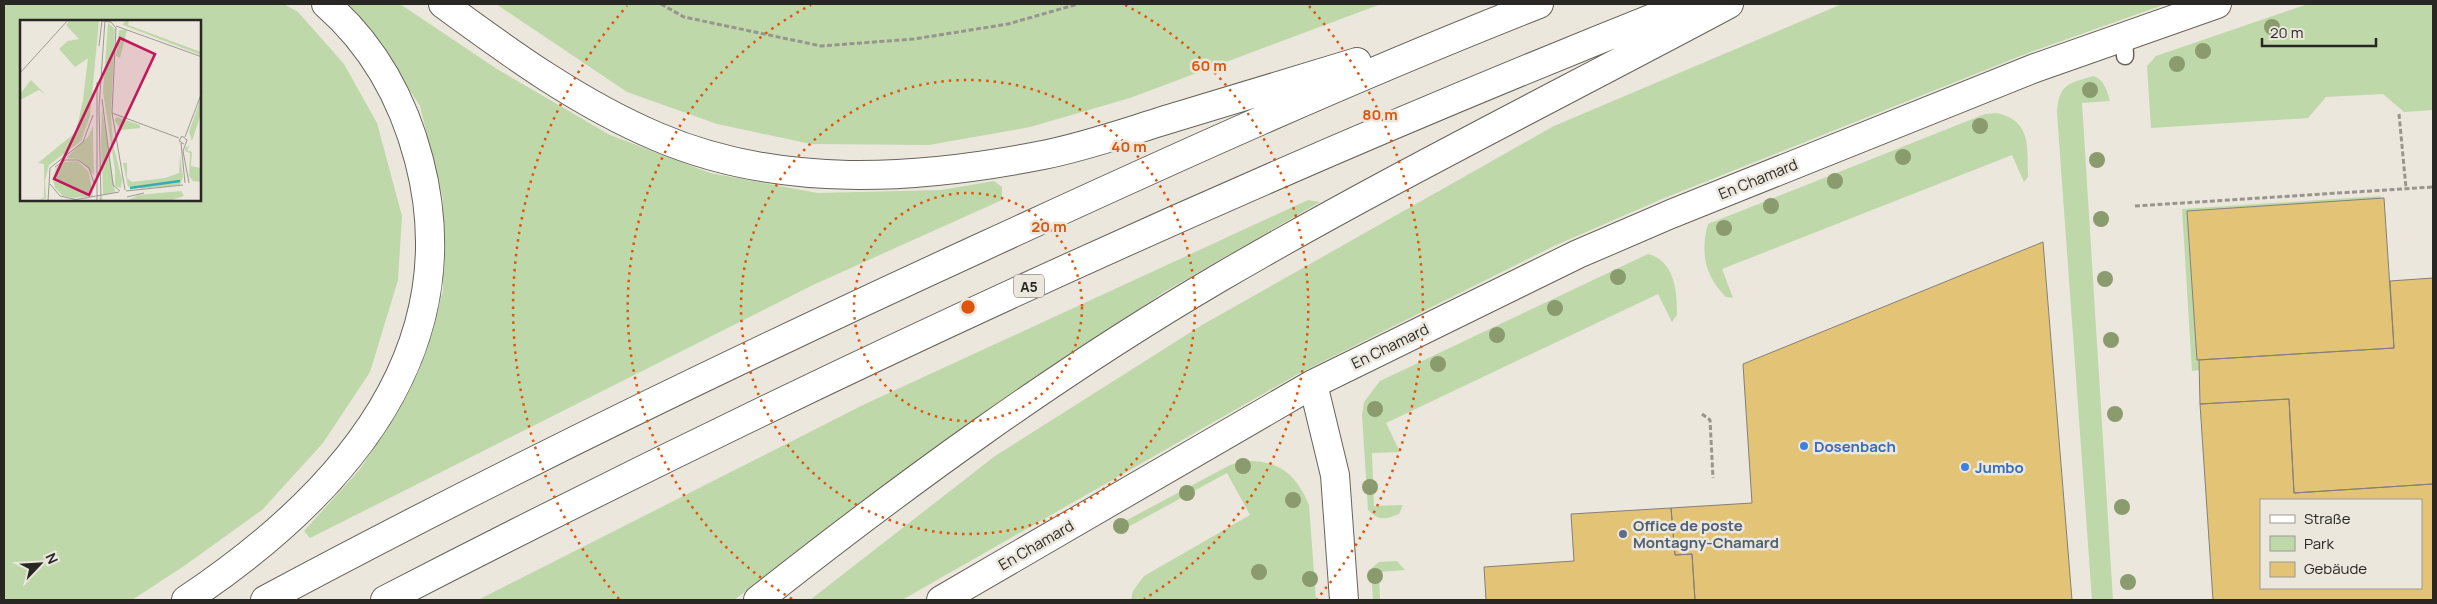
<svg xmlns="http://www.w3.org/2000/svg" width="2437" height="604" font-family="Manrope,sans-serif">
<rect width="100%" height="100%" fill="#ebe7dd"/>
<path fill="#bed8a9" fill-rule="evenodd" d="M4,4h280l14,8 46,52 33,59 25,93 -4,64 -28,92 -47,71 -61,67 -78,56 -52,34h-128zM21,21h179v179h-179z
M343,4h57l97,65 113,66 100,38 108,20 123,-3 53,-9 8,6v13l-189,85 -503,253 -6,-7 57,-63 55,-91 27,-86v-92l-23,-93 -47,-73z
M496,4h885l-251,94 -100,29 -101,18 -118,-1 -94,-20 -90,-32z
M1842,4h324l-138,49 -366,146 -108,47 -256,128 -396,226h-92l185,-144 207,-131 352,-199z
M2308,4h125v106l-29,2 -21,-18 -57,3 -18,21 -157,10 -4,-62 9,-10z
M2093,76c11,3 14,15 17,25l-28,2 31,497h-21l-35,-487c2,-29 10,-29 36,-37z
M1997,113c35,8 30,34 31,64l-4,5 -12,-27 -290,114 11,29 -7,-1c-21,-21 -26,-44 -18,-73l277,-110z
M2380,196l1,3 -194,12 10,149h2v10l-7,1 -10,-162z
M1308,200l12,2 -156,90 -203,139 -227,169h-256l387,-196z
M1648,254c27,7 29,37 29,61l-5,7 -14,-28 -272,129 14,29 -28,1 2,53 29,-1 -4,9c-14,6 -20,7 -31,-4l-6,-95 2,-13 16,-21z
M1245,461c34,-1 51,13 64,44l7,95h-185l2,-9 11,-15 106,-61 -23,-42 -110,60 -3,-6 116,-62z
M1397,561l8,9 -26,2 1,28h-7l-2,-31 8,-7z"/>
<path fill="#e3c376" stroke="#848077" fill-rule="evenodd" d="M2384,198l10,150 -197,12 -10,-149z
M2043,242l29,358h-377l-3,-46 -17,1 -4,-47 81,-5 -9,-139z
M2433,278v206l-139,9 -5,-94 -89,5 -1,-44 195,-12 -4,-67z
M2289,399l5,94 139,-9v116h-220l-13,-196zM2261,500h160v88h-160z
M1671,508l4,47 17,-1 3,46h-209l-2,-33 90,-6 -3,-47z"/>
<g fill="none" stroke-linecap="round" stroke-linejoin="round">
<g stroke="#67635b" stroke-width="19">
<path id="service" d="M2124,35l1,21"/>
</g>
<g stroke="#67635b" stroke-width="30">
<path id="minor" d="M1313,384l22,91 9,125
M941,600l372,-216 265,-130 93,-40 364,-146 182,-64"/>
</g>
<g stroke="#67635b" stroke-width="30">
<path id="motorway" d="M443,4c68,50 137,100 215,133 122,52 258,43 385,18 46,-9 92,-26 136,-39 60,-18 119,-36 178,-54
M186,600c151,-101 284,-245 233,-440 -16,-61 -46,-115 -93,-156
M265,600c235,-126 475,-242 717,-353 184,-85 369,-169 557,-243
M385,600c424,-219 859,-420 1303,-596
M758,600c147,-116 299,-227 461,-322 166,-97 340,-183 510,-274"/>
</g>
<path stroke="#98958e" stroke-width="3" stroke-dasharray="5 2.5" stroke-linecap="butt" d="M661,4l23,13 137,29 93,-7 94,-15 70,-20
M2399,114l7,74
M2135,206l298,-19
M1702,414l8,6 3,58"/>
<use href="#service" stroke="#fff" stroke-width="16"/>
<use href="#minor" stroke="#fff" stroke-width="28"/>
<use href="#motorway" stroke="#fff" stroke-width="28"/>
</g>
<g fill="#8a9b6e">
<circle cx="2272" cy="27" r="8"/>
<circle cx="2203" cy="51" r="8"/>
<circle cx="2177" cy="64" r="8"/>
<circle cx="2090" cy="90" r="8"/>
<circle cx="1980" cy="126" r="8"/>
<circle cx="1903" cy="157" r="8"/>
<circle cx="2097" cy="160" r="8"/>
<circle cx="1835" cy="181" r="8"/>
<circle cx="1771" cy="206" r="8"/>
<circle cx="2101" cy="219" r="8"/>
<circle cx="1724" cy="228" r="8"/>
<circle cx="1618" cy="277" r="8"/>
<circle cx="2105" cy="279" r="8"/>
<circle cx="1555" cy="308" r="8"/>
<circle cx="1497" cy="335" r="8"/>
<circle cx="2111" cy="340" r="8"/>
<circle cx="1438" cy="364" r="8"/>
<circle cx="1375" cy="409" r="8"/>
<circle cx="2115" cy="414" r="8"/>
<circle cx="1243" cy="466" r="8"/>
<circle cx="1370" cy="487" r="8"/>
<circle cx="1187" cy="493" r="8"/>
<circle cx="1293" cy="500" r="8"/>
<circle cx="2122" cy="507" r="8"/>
<circle cx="1121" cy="526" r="8"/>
<circle cx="1259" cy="572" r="8"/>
<circle cx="1375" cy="576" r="8"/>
<circle cx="1310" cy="579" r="8"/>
<circle cx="2128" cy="582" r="8"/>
</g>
<g fill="none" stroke="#de560d" stroke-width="2.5" stroke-dasharray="2.5 5">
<circle cx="968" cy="307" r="114"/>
<circle cx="968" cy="307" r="227"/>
<path d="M792 599A341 341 0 0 1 811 5M1125 5A341 341 0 0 1 1144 599"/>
<path d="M619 599A455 455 0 0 1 627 6M1309 6A455 455 0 0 1 1317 599"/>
</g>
<g fill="#3f7fe0" stroke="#ebe7dd" stroke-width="2">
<circle cx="1804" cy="446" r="5"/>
<circle cx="1965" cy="467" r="5"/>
</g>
<circle fill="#5c6f8a" stroke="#ebe7dd" stroke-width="2" cx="1623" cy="534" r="5"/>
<g text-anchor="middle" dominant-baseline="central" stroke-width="5" stroke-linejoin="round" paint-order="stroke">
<rect fill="#ebe7dd" stroke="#62615b" stroke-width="1" x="1014" y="274.5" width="30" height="23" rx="4"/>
<g font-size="14" font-weight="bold" fill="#282723">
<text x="1029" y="286">A5</text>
</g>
<g font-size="15" fill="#282723" stroke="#ebe7dd">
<text transform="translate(1758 179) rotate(-22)">En Chamard</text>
<text transform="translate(1390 346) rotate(-26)">En Chamard</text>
<text transform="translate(1036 545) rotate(-30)">En Chamard</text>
</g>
<g font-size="15" font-weight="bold" fill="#366cbe" stroke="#ebe7dd" text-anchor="start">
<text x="1814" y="446">Dosenbach</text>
<text x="1975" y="467">Jumbo</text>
</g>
<g font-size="15" font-weight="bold" fill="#4e5e75" stroke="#ebe7dd" text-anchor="start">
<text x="1633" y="525">Office de poste<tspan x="1633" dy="17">Montagny-Chamard</tspan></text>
</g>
</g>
<g transform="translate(20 20)">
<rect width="181" height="181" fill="#ebe7dd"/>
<path d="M50,0l29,1 -9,95 -9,25 -32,24 -4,16 1,17 -7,3 5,-4v-33l-6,-1 38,-31 7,-32 5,-42 -13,9 -16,-18 9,-8 11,-2 -13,-14zM105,0h4l-1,5 73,27v3l-78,-30zM88,3l7,6 -4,85 2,30 9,36 -1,8 -6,-2v-16l-12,-78zM99,10h8l-7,28 -4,-2zM11,60l15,15 -7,-5 -19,10v-6zM181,78l-1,19 -8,24 -3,-9zM82,88l13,84 -12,3 -2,-55zM97,97l23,8v3l-19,2 -6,-9v8v-10zM73,106v14l1,35 -16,-16 -12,-1 22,-21zM170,125l6,2 -6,-2 -3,5 5,2 -1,14 10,2v14l-8,-1 -4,-5 1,-23 -5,-2v-3zM160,135l3,22 -3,8 -39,4 -1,-3 -12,1 -5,-24h4v15l5,4 33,-4 14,-5zM58,141l11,11 4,24 -19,2 -11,-2 -8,-8 -2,-8 3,-12 7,-6zM161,171l3,5 -12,4 -46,1 13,-6z" fill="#bed8a9"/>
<path fill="none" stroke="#36adb0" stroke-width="2.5" d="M110,168l50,-7"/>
<path fill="none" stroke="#9d9a93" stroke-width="1" d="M75,0l16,2 5,6 -4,85 13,77M96,6l86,31M79,26l3,-26M0,53l48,-53M77,62v119M82,79l11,86 7,6M92,93l67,25M165,117l17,-45M161,123l4,40M164,124l-5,-3 3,-5 5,4 -4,11 6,32M35,147l10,-7h13l11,8 5,15M30,164l10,12 18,4M106,171l57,-6M107,177l17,-4M28,181l2,-33 33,-26 10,-27M48,181l51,-9M81,181l-2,-93 6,-88"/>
<path fill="#c2185b" fill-opacity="0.15" stroke="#c2185b" stroke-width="2.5" d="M100,18l35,16 -66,141 -35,-16z"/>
<rect width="181" height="181" fill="none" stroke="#282723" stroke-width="2.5"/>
</g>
<circle cx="968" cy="307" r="8" fill="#de560d" stroke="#ebe7dd" stroke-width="2.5"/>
<g font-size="15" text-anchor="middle" font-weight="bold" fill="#de560d" stroke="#ebe7dd" stroke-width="5" stroke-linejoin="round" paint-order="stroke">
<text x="1209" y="71">60 m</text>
<text x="1380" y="120">80 m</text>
<text x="1129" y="152">40 m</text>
<text x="1049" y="232">20 m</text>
</g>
<rect width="2437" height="604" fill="none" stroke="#282723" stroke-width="10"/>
<rect x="2260" y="499" width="162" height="90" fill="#ebe7dd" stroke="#9d9a93"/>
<rect x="2270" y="515" width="25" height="8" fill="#ffffff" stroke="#9d9a93"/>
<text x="2304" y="524" font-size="15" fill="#282723">Straße</text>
<rect x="2270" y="536" width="25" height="15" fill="#bed8a9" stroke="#9d9a93"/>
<text x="2304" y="549" font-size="15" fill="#282723">Park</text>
<rect x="2270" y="562" width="25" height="15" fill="#e3c376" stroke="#9d9a93"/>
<text x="2304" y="574" font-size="15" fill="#282723">Gebäude</text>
<g transform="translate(40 564) rotate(65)" stroke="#ebe7dd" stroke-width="4" paint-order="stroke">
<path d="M0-4L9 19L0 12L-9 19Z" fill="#282723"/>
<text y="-8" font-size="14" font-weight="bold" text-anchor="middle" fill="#282723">N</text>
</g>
<path d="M2262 38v8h114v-8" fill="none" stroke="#282723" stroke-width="2.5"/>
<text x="2270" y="38" font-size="15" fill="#282723" stroke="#ebe7dd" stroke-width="4" paint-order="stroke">20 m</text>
</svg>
